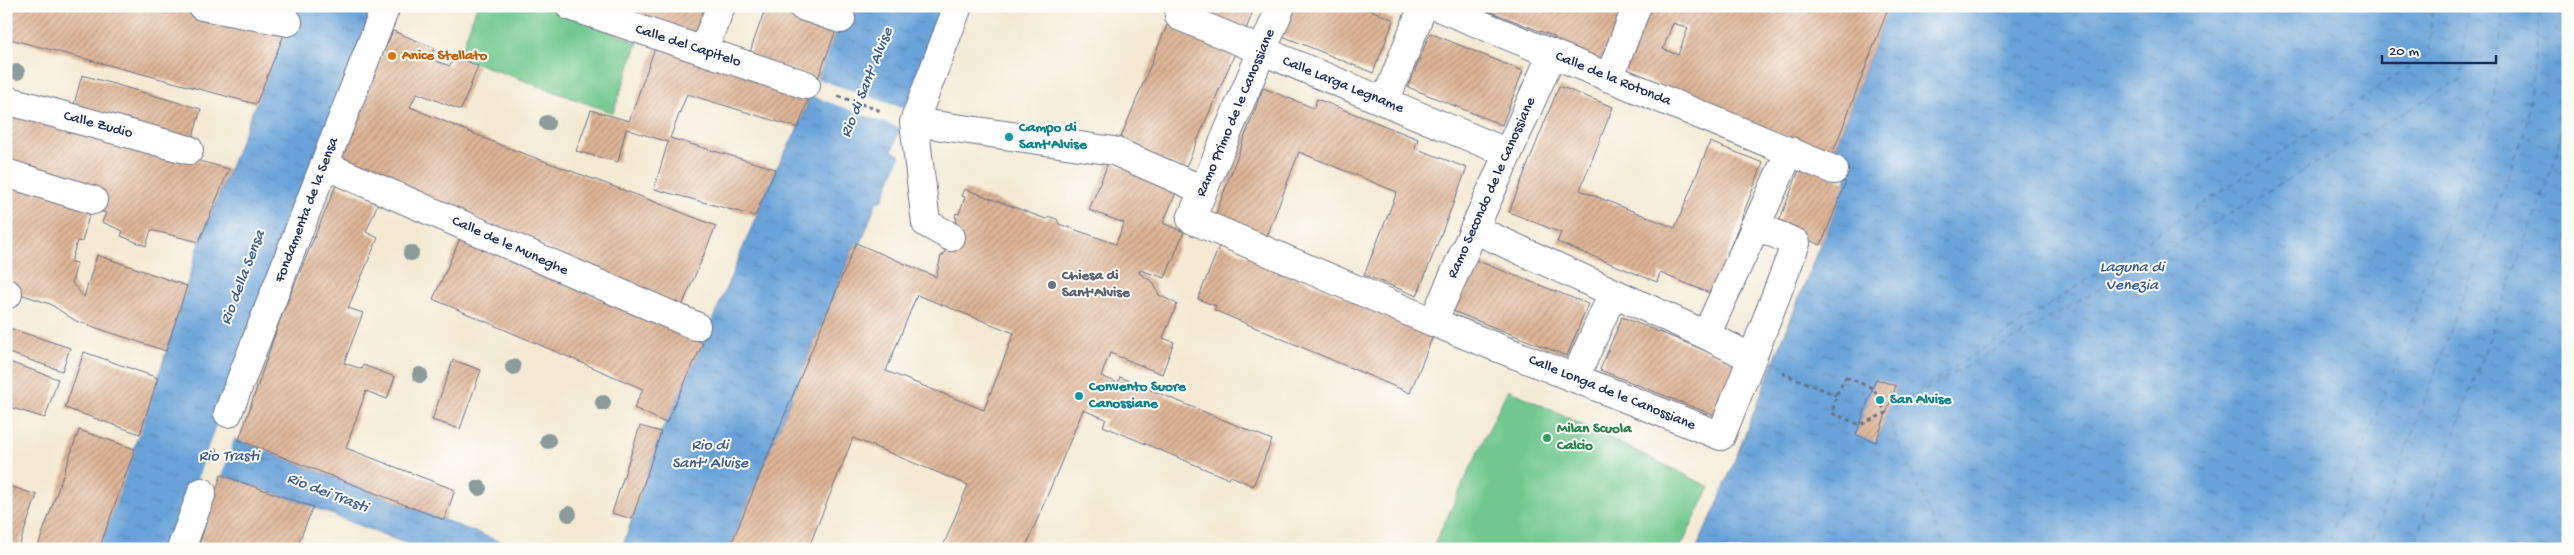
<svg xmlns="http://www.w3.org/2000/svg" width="2574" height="555" font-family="'Gochi Hand',sans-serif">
<defs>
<pattern id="water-ripples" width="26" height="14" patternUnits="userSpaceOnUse" patternTransform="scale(1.25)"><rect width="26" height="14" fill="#69a3d9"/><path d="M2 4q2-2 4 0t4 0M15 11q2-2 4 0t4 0" fill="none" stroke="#5685b3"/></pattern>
<pattern id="building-hatch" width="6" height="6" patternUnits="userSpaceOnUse" patternTransform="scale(1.25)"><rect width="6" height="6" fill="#dfb596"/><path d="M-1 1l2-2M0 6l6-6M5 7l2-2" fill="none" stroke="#b4947e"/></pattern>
</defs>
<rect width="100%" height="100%" fill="#fdfcf7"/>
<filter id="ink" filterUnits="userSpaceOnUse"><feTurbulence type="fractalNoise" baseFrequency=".02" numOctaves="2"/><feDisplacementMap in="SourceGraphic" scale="10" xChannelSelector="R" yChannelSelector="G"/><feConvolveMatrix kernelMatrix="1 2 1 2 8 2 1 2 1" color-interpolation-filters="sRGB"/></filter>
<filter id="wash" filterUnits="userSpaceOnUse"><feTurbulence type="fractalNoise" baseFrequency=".0096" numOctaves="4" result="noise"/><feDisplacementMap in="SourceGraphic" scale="20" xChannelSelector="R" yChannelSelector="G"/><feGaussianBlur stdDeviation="1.12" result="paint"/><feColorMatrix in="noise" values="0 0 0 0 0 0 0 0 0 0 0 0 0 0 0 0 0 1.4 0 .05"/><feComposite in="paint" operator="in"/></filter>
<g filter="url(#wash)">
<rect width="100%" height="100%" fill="#f4ead4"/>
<path fill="#70c88e" stroke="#467c76" d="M477,6h62l99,36 -25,71 -154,-56z
M1508,389l202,98 -30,62h-248z"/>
<path fill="url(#water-ripples)" stroke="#42699c" d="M295,6h78l-159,425 305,118h-99l-125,-49 -93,-32 -28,81h-75l59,-171 50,-162 2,1z
M845,6h96l-49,145 8,4 -18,46h-5l-18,47 -4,-4 -126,305h-107l39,-117 42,-89 73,-174 22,-41z
M1889,6h679v543h-872l21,-44 135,-341 -20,-9z"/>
<path fill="#f4ead4" d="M815,78l93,32 -6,19 -95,-35z
M221,410l2,1 -6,19 18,6 -14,42 -18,-6 -6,19 -3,-1z"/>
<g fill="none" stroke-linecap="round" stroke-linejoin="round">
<path stroke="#3a5d8f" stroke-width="1" stroke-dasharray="6 5" stroke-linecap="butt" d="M1899,404l529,-349 5,-49
M1886,413l575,-334 7,-73
M1886,414l59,135
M2326,549l167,-446 11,-97
M2369,549l157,-422 15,-121
M2412,549l146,-397 10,-69"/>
</g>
<g id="blocks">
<path fill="url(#building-hatch)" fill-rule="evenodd" d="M6,6h152l127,26 -29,72 -250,-66z
M267,6h28l-3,6z
M599,6h116l-13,33z
M766,6l71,22 -19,50 -69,-23z
M1185,6h70l-10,26z
M1292,6h69l33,14 -21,53 -93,-38z
M1476,6h83l7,3 2,-3h58l-23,60 -51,-20 3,-9z
M1643,6h246l-57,149 -213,-87zM1673,23l15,5 -10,27 -15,-6z
M1167,25l68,28 -50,116 -66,-27z
M393,31l42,17 -5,11 20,7 4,-10 24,10 -17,44 -44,-17 -7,14 93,39 142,52 71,28 -34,80 -345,-149z
M1430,33l93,38 -21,54 -94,-38z
M656,45l154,50 -12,33 -111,-34 -17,44 106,31 -21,47 -101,-27 14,-47 -42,-13 -8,33 -42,-11 15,-41 38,11z
M82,75l119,34 -10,35 -119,-33z
M1559,86l54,21 -33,83 95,38 35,-86 53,21 -51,131 -52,-21 -3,9 -100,-40 4,-9 -52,-21z
M1263,88l51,20 3,-9 101,40 -3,9 52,20 -50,128 -53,-21 33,-83 -98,-40 -32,84 -52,-20z
M6,109l223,60 -30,73 -48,-12 -5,16 -25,-10 2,-5 -21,-9 4,-9 -15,-5 -9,34 -5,-1 -6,21 6,1 -5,20 12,14 13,-42 90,31 -21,65 -90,-30 -26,-17 -44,-15z
M1109,161l67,32 -13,30 21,9 -19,46 -25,-8 -1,3 14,9 6,13 18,9 -14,34 11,4 -12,32 -52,-21 -9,23 17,7 2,-6 152,63 -19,46 -22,-10 -2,3 -126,-53 3,-7 -23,-9 -58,139h-83l26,-64 -115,-47 -45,111h-79l127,-306 80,34 5,-21h2l14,-38 -2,-1 1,-4 3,1 6,-17 -3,-1 3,-7 81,30 4,-2 7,2 2,5 57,20 8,-21 -35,-13zM917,295l97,38 -30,77 -98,-39z
M1801,165l45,17 -25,63 -44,-18z
M336,185l42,18 -12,29 12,6 -30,70 15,5 -19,50 18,6 1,-4 32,12 -8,22 -21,-8 -20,57 109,42 -11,30 -205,-80 41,-120z
M460,239l243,104 -37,80 -32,-15 9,-19 -210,-90z
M1220,244l213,92 -23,57 -196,-83 2,-4 -18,-7z
M1470,258l118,46 -21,52 -117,-46z
M6,297l8,3 -7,22h-1z
M1622,317l117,47 -21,53 -118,-47z
M6,327l64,21 -8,23 -56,-19z
M84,352l74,26 -18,56 -75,-26z
M453,360l28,10 -21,59 -28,-9z
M9,362l49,17 -13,39 -39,-12v-37z
M1876,379l20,7 -20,56 -20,-7z
M640,426l21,6 -29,87 -20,-6z
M79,430l56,19 -36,100h-62z
M221,475l92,32 -17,42h-98z
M6,485l31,10 -19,54h-12z"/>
</g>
</g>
<g filter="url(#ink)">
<use href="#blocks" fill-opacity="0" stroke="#677087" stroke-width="1"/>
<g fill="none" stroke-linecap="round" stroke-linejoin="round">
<g stroke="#677087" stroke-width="30">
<path id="pedestrian" d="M202,6l86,16
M570,6l236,79
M802,6l39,13
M1281,6l-90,213 242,103 288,114 31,-78 -46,-23 84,-184
M1436,6l398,164
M1179,16l329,137
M703,50l18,-44
M1609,78l28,-72
M6,100l183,50
M1385,102l38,-96
M914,122l200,29 89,39
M324,165l372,161
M6,173l87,27
M1474,229l232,106
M951,237l-25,-14 -12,-101 44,-116
M6,293l2,1
M1433,322l119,-268
M1752,358l44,-115 -41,-18
M1575,378l38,-85
M228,413l158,-407
M181,549l21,-57"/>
</g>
<path stroke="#677087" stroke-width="3" stroke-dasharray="4 4" stroke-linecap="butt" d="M838,96l43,15
M1782,373l54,22
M1846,377l27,11 13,25 -26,12 -28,-12 4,-18z
M213,460l5,-15"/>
<use href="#pedestrian" stroke="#fff" stroke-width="28"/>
</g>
<g fill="#8b9c9b">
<circle cx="17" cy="72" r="8"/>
<circle cx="547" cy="123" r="8"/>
<circle cx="411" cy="253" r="8"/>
<circle cx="513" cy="367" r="8"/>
<circle cx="420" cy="375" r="8"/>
<circle cx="603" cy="403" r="8"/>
<circle cx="548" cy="441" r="8"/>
<circle cx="479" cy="488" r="8"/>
<circle cx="569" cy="514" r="8"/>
</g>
</g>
<circle fill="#e8710a" stroke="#fdfcf7" stroke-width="2" cx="392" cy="56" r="5"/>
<g fill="#0f9aa8" stroke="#fdfcf7" stroke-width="2">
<circle cx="1009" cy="137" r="5"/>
<circle cx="1079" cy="396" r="5"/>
<circle cx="1880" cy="400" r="5"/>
</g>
<circle fill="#6b7280" stroke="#fdfcf7" stroke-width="2" cx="1052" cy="285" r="5"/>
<circle fill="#2e9e5b" stroke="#fdfcf7" stroke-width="2" cx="1547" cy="438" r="5"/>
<g text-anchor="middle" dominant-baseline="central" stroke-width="4" stroke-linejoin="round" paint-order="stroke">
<g font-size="15" fill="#1b2f5e" stroke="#fdfcf7">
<text transform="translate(688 46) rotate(18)">Calle del Capitelo</text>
<text transform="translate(1613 79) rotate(22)">Calle de la Rotonda</text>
<text transform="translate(1343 85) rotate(22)">Calle Larga Legname</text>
<text transform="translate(1236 113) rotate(-67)">Ramo Primo de le Canossiane</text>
<text transform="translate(98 125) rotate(15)">Calle Zudio</text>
<text transform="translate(1492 188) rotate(-66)">Ramo Secondo de le Canossiane</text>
<text transform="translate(307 210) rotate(-69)">Fondamenta de la Sensa</text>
<text transform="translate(510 246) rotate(24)">Calle de le Muneghe</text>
<text transform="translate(1612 393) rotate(22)">Calle Longa de le Canossiane</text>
</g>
<g font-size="15" font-weight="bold" fill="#c56008" stroke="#fdfcf7" text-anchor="start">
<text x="402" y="56">Anice Stellato</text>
</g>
<g font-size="15" font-weight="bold" fill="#0d838f" stroke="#fdfcf7" text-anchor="start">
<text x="1019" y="128">Campo di<tspan x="1019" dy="17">Sant'Alvise</tspan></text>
<text x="1089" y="387">Convento Suore<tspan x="1089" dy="17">Canossiane</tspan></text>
<text x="1890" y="400">San Alvise</text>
</g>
<g font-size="15" font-weight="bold" fill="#5b616d" stroke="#fdfcf7" text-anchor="start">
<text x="1062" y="276">Chiesa di<tspan x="1062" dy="17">Sant'Alvise</tspan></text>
</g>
<g font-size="15" font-weight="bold" fill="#27864d" stroke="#fdfcf7" text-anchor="start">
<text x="1557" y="429">Milan Scuola<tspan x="1557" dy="17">Calcio</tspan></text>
</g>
<g font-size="16" font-style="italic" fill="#3a5d8f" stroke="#fdfcf7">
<text transform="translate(868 83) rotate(-68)">Rio di Sant' Alvise</text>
<text x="2132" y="268">Laguna di<tspan x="2132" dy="18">Venezia</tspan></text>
<text transform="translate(244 278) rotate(-69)">Rio della Sensa</text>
<text x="710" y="446">Rio di<tspan x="710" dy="18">Sant' Alvise</tspan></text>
<text x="229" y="457">Rio Trasti</text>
<text transform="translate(327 494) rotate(21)">Rio dei Trasti</text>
</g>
</g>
<rect width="2574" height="555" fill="none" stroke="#fdfcf7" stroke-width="25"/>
<path d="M2382 55v8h114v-8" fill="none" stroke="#1b2f5e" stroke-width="2.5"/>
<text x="2389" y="55" font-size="15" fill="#1b2f5e" stroke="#fdfcf7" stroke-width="4" paint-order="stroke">20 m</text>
</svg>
